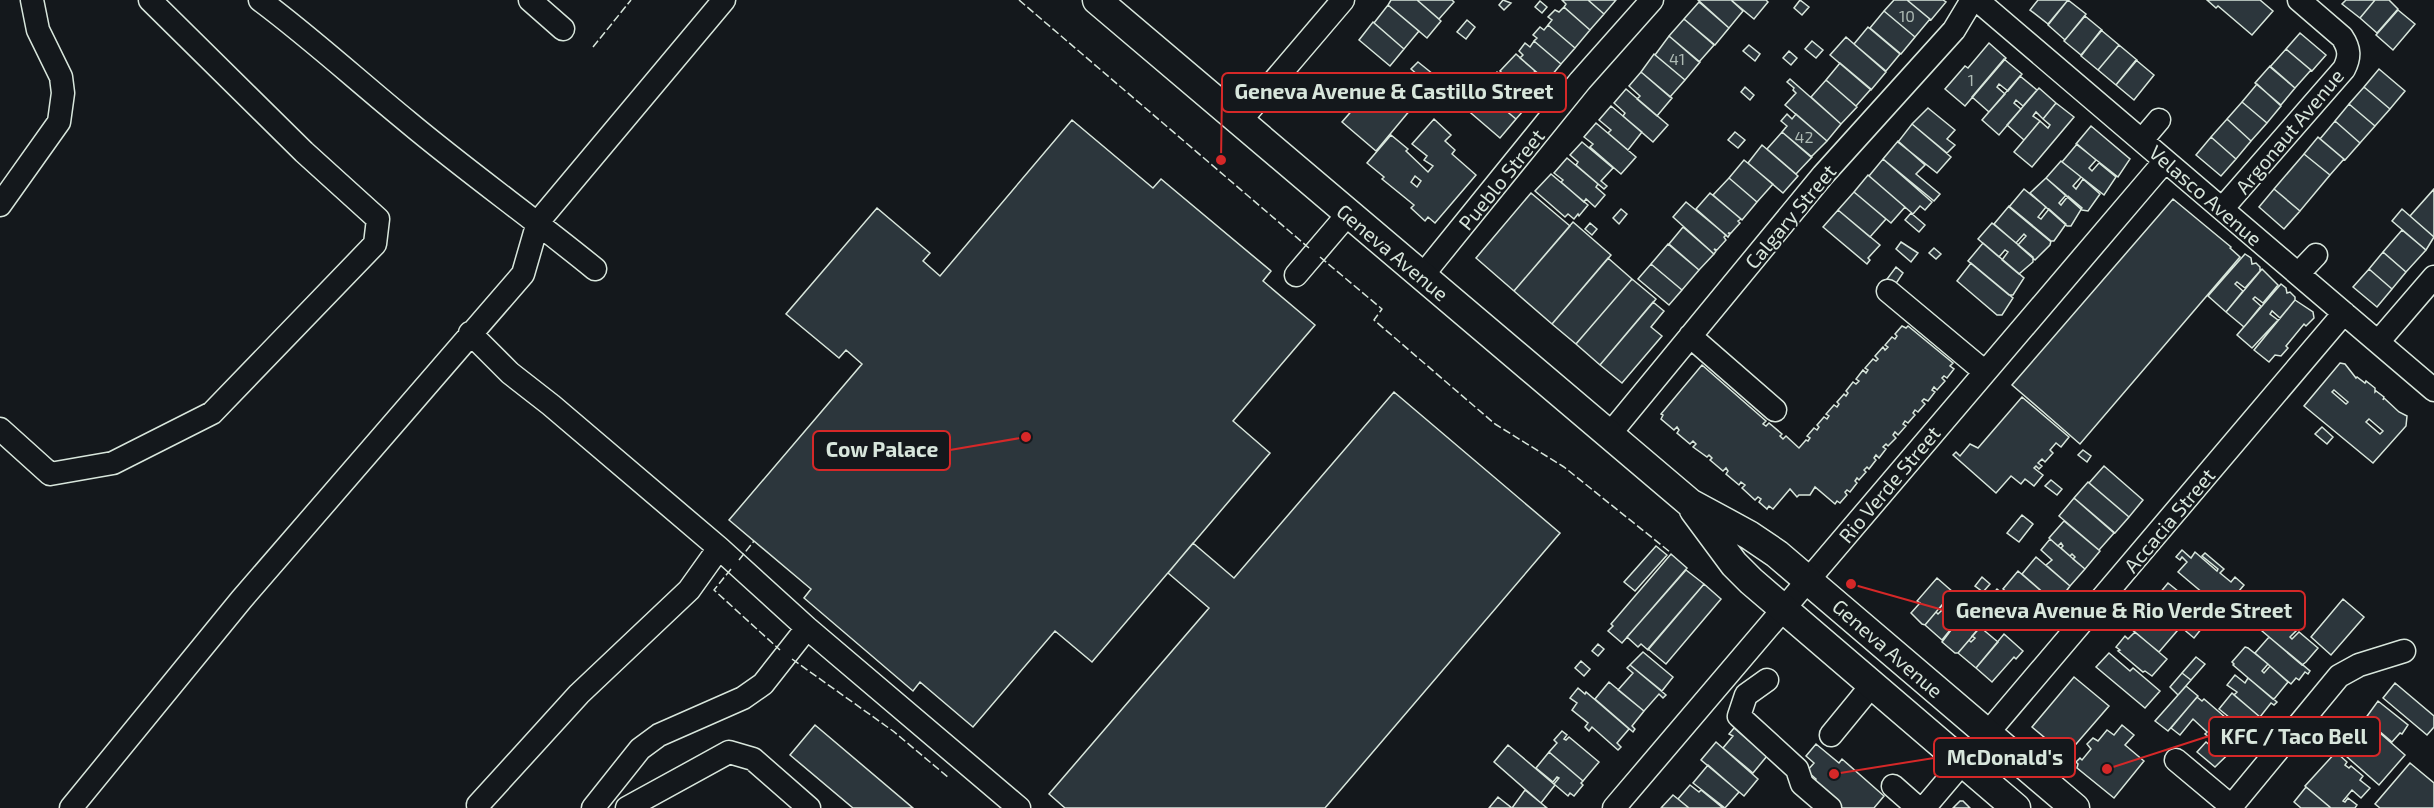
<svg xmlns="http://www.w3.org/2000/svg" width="2434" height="808" font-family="'Exo 2',sans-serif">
<rect width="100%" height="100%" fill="#14181c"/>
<path fill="#2c363c" stroke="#d8e6dc" stroke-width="1.5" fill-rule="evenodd" d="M1391,0h26l24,21 -14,17 -39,-33z
M1417,0h35l2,2 -15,17z
M1503,0l8,3 -7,7 -5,-5z
M1562,0h26l16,14 -14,16 -26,-23 2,-3z
M1588,0h28l-12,14z
M1698,0h33l12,11 -14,17z
M1731,0h35l2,2 -14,17z
M1800,0l9,7 -7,8 -8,-7z
M1894,0h13l23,19 -15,18 -31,-26z
M1907,0h36l3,2 -15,18z
M2038,0h30l-20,24 -18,-14z
M2068,0l18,14 -21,26 -17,-15z
M2207,0h53l13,11 -21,24 -34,-29 -2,2z
M2346,0h29l-15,18 -18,-14z
M2375,0h14l9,9 -21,24 -17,-15z
M1540,1l7,6 -5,6 -7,-6z
M1699,2l30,26 -14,17 -31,-26z
M1388,5l31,26 -15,18 -30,-26z
M1564,7l26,23 -15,18 -27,-23 4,-5 -4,-3 7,-7 4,2z
M2398,10l17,14 -22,26 -17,-15z
M1884,11l31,26 -14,17 -31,-26z
M2085,16l17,14 -21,25 -17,-14z
M1684,19l30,26 -15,17 -30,-26z
M1467,20l8,7 -9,12 -9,-7z
M1373,22l31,27 -14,17 -31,-26z
M1548,25l27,23 -14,16 -27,-23 3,-3 -4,-3 7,-8 4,3z
M1868,27l32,27 -14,17 -32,-27z
M2101,30l18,15 -21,25 -17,-14z
M2300,33l26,22 -14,16 -26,-22z
M1669,36l31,26 -15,18 -30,-25z
M1846,37l40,35 -15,18 -41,-35z
M1534,41l27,23 -14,17 -27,-23 3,-3 -4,-4 6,-8 5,4z
M1812,41l11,9 -7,8 -11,-9z
M1989,43l17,15 -41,48 -20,-17 20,-23 3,2z
M1749,45l11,9 -5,7 -12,-10z
M2119,45l18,15 -21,25 -18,-15z
M2286,49l25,21 -16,18 -25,-21z
M1789,51l8,7 -6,7 -8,-7z
M1516,54l19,17 -2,3 11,10 -12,14 -32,-27z
M1654,54l31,26 -15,17 -29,-25z
M2004,59l18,15 -14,17 -9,-7 -2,3 8,7 -16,18 -17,-15z
M2136,60l18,15 -20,25 -18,-15z
M1418,62l15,12 -7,8 -15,-13z
M1840,63l31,26 -15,17 -30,-26z
M2270,66l25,22 -14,17 -26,-22z
M2379,69l26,22 -15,18 -26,-22z
M1497,72l34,30 -15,17 -35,-29z
M1641,72l31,26 -15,18 -20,-17 3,-3 -11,-10z
M1383,75l33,28 -40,48 -34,-29z
M2020,76l17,14 -14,16 -7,-6 -2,3 7,6 -22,26 -17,-15z
M1790,79l51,45 -14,17 -42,-36 11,-12 -3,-3 1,-2 -7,-6z
M1826,80l31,27 -16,17 -30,-27z
M2257,84l24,22 -14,17 -25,-21z
M1745,87l9,8 -4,5 -9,-8z
M2364,87l26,22 -15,17 -26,-22z
M2039,88l17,15 -13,16 -7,-7 -3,4 7,5 -16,19 -17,-15z
M1626,89l42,36 -15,17 -30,-26 2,-3 -11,-10z
M1481,90l35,29 -16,19 -35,-30z
M2242,102l25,21 -16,18 -24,-22z
M2056,103l18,14 -42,50 -18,-15 26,-31 8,7 2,-3 -7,-6z
M2349,104l26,22 -15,17 -25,-22z
M1611,106l31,26 -14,18 -20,-17 3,-3 -12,-10z
M1928,108l27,22 -8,9 8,6 -8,8 -35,-29z
M1787,114l5,5 4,-5 31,27 -16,16 -29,-25 5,-6 -6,-5z
M1434,119l17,16 -6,6 10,9 -3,4 24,21 -41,48 -7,-6 -3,4 -14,-13 3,-3 -32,-26 2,-2 -17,-14 24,-28 17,14 -2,2 22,21 5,-6 -9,-6 3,-4 -15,-12zM1415,176l6,5 -4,6 -6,-5z
M2227,119l24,22 -15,18 -25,-22z
M1072,120l81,68 8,-9 110,92 -8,10 52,44 -82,96 37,32 -178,209 -37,-31 -82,96 -53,-45 -7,9 -109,-93 7,-9 -82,-69 133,-156 -16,-14 -7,8 -53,-44 91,-106 53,45 -7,8 17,15z
M2335,121l25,22 -15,17 -25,-21z
M1596,123l40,34 -15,17 -31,-27 3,-3 -9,-7z
M1912,124l39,33 -14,16 -39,-31z
M2091,126l39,33 -12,18 -42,-33z
M1735,132l10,8 -7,8 -10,-8z
M1782,132l30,25 -16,17 -29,-25z
M2211,137l25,22 -15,17 -25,-21z
M2318,137l26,22 -14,16 -26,-21z
M1898,141l27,24 -9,9 24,20 -6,7 -51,-42z
M1582,142l31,26 -12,13 6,5 -3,3 -28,-24 2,-3 -8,-7z
M2077,144l19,16 -7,8 3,3 7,-8 17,14 -12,18 -42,-33z
M1762,145l36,31 -15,17 -35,-30z
M2304,154l26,21 -30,36 -26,-22z
M1567,158l31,26 -2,3 9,8 -10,12 -9,-8 -2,3 -23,-20 2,-2 -9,-7z
M1883,159l49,43 -7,8 -5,-4 -7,8 -44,-38z
M1744,160l29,24 -16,18 -28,-24z
M2061,161l20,16 -8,9 3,3 7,-10 17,15 -12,17 -6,-1 -36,-32z
M1551,174l37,31 -9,11 -1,-2 -4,5 -6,-5 -3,3 -30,-26z
M1868,175l37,32 -14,16 -37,-31z
M1729,178l28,24 -15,18 -29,-25z
M2046,178l20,17 -7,8 2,2 7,-9 14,12 -11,18h-4l-37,-33z
M2024,189l22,18 -8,10 3,2 8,-10 17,15 -12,17h-4l-41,-34z
M2274,189l26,22 -16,18 -25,-22z
M2434,189v48l-24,-21z
M1854,192l32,27 -16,18 -32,-27z
M1531,193l39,33 -56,65 -38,-33z
M1710,193l31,26 -3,2 2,2 -9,10h-3l2,1 -2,3 -32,-28z
M2173,199l58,48 -1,1 10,9 -160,187 -68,-59z
M1686,202l40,33 -2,2 2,3 -9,10 -3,-1 2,2 -2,3 -41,-37z
M2009,206l42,35 -1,4 -15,15 -17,-15 8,-9 -2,-2 -8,9 -22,-19z
M1621,209l6,5 -8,10 -6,-6z
M2402,209l32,28 -8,13 -34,-29z
M1838,210l42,35 -12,13 2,2 -3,4 -44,-37z
M1911,213l14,12 -6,7 -14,-12z
M1573,222l38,33 -59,69 -38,-33z
M1590,223l7,6 -5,6 -7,-6z
M1992,223l41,34v5l-14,12 -17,-14 6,-8 -3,-2 -6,7 -21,-18z
M1683,227l31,27 -15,16 -30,-26z
M2402,230l24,20 -20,22 -23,-20z
M1901,242l17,11 -7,9 -15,-13z
M1983,243l41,35 -11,17h-4l-41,-34z
M1668,244l31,26 -17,20 -31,-26z
M1934,248l7,6 -5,5 -7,-6z
M2383,252l23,20 -14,17 -23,-20z
M2245,254l6,4 1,6 4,-1 4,4v4l-15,17 -8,-6 -2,2 8,7 -17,21 -18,-16z
M1608,258l24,21 -56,65 -24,-20z
M1971,263l42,35 -11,17h-5l-40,-34z
M1651,264l31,26 -13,15 -31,-26z
M1896,267l7,6 -8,12 -8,-6z
M2262,269l16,16 -15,18 -8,-6 -2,2 8,7 -17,21 -18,-15z
M2369,269l23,20 -15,18 -24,-20z
M1632,279l24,20 -56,66 -24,-21z
M2281,284l5,4 1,5 3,-1 5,5v3l-15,18 -8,-7 -2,3 8,6 -26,28 -15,-13z
M2295,300l18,12 1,6 -8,8 -2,-2 -18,22 2,2 -7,8 -6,-1 -6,7 -15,-12z
M1653,302l11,9 -13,16 11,9 -40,47 -22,-18z
M1902,326l4,2 2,-2 45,37 -3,3 4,3 -7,9 -3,-2 -2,2 3,3 -8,9 -3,-3 -2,3 3,2 -7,9 -4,-2 -2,2 3,3 -7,8 -3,-2 -2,3 2,2 -7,8 -3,-2 -2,3 3,2 -8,9 -3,-3 -2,3 3,3 -8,8 -2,-2 -3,3 3,2 -7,9 -3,-3 -2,3 2,2 -7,9 -2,-2 -3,3 2,2 -7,8 -2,-2 -2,3 2,2 -7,9 -3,-2 -2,2 2,3 -7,8 -3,-2 -2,3 -20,-17 -5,8h-11l-2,2 -7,-8 -17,20 -4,-3 -2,3 -8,-7 2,-3 -3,-2 -3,3 -13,-12 3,-3 -4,-3 -2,3 -13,-11 2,-3 -2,-3 -3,3 -13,-11 2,-2 -3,-3 -2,2 -14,-10 3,-3 -3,-3 -3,3 -13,-11 2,-3 -2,-3 -3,3 -13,-11 2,-4 -2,-1 41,-49 64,56 -3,3 3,2 3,-3 13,11 -2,2 3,3 3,-3 13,12 7,-8 2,1 2,-3 -3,-2 7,-8 3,2 2,-3 -2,-2 7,-8 3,2 2,-3 -3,-2 8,-9 3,2 2,-3 -2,-2 7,-8 2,2 2,-3 -2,-2 7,-9 3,2 3,-3 -3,-2 7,-9 3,3 2,-3 -3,-2 8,-9 3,2 2,-2 -3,-3 8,-9 2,3 3,-3 -3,-2 7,-8 3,2 2,-3 -2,-2z
M2340,363l5,1 11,14 1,-1 8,6 1,-2 9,7v4l1,-1 8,6 -1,3 1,-2 15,14 8,4 -1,10 -33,37 -69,-57zM2334,390l14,12 -2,2 -14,-12zM2369,419l14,12 -3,3 -14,-12z
M1394,392l166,141 -235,275h-260l-16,-14 160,-186 -41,-35 25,-30 41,35z
M2022,397l47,40 -8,10 -5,-4 -6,7 3,3 -8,9 -3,-3 -4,4 4,3 -3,3 -3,-3 -2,2 9,7 -9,11 -9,-7 -4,5 -10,-8 -15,17 -43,-38 3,-3 4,4 10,-12 8,4z
M2322,427l11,10 -6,7 -12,-10z
M2083,450l8,6 -4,6 -9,-7z
M2104,466l39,34 -14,17 -40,-34z
M2051,480l11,9 -5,6 -12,-9z
M2088,482l41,35 -14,16 -41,-35z
M2074,498l40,35 -15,17 -40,-34z
M2022,515l11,9 -14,18 -12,-9z
M2064,521l36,30 -15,18 -12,-10 2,-2 -3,-3 -2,2 -9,-8 2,-2 -2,-3 -3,3 -9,-8z
M2050,539l35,30 -15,17 -24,-21 6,-5 -11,-10z
M1656,546l11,9 -32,36 -11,-9z
M2182,550l9,8 4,-6 22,19 1,-2 -16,-13 3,-3 19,16 -4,4 11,9 4,-5 9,8 -24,28 8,7 -2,3 -12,-10 -4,3 -4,-4 6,-7 -4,-4 2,-2 -32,-27 9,-10 -5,-5 -2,3 -4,-3z
M1671,554l16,14 -65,75 -14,-12 5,-5 -2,-2z
M2036,557l34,29 -12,16 -3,1 -33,-29z
M1686,570l18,14 -56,66 -7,-6 -3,3 -11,-10z
M2018,571l37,32 -13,18 -39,-32z
M1982,577l8,7 -7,8 -8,-6z
M1937,578l16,14 -28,33 -3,-1 -11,-11 9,-10 -3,-2z
M2168,583l36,29 -8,10 6,6 -8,10 -38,-32 7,-8 -4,-4z
M1704,584l17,15 -55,65 -18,-15z
M1997,589l9,7 -9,11 -9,-7z
M1947,599l17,14 -22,27 -17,-15 11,-13 2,2 4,-4 -3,-1z
M2343,599l21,18 -33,38 -20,-18z
M2150,608l27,23 -18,21 -28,-23z
M1979,611l9,7 -30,35h-3l-13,-11 22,-29 7,6z
M2274,613l23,17 -7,7 2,2 7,-7 19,16 -12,14 -4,3 -40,-34 2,-1 -3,-2z
M1980,627l18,15 -22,26 -18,-15 11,-13 2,2 4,-4 -3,-2z
M2135,632l32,27 -15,17 -7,-5 -2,1 -25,-21 2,-1 -4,-3 9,-11 3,3z
M2004,634l19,17 -7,8 -2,-2 -22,25 -16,-14z
M2269,637l41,34 -2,3 -3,-2 -6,8 -3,-2 -5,6 -36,-31z
M1598,644l6,5 -6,7 -6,-5z
M2245,647l3,1 20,16 -6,7 2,2 6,-7 18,16 -13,16 -2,1 -40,-34 1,-1 -2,-2z
M1643,652l30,25 -11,14 -32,-26z
M2109,653l21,18 3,-3 27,23 -15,17 -49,-41z
M2196,657l9,7 -14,16 -9,-7z
M1581,661l9,8 -6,7 -9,-8z
M1630,665l36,30 -3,3 -4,-4 -15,17 -26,-21 15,-17 -6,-5z
M2182,673l9,7 -13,15 -8,-8z
M2235,675l10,8 3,-5 29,24 -3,3 -3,-2 -11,14 -26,-22 3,-3 -10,-7z
M2074,677l35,29 -45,52 -15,-12 2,-3 -19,-16z
M1609,682l35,29 -12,15 3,3 -2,3 -38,-33z
M2395,683l39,33v11l-7,8 -44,-37z
M2186,686l12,10 -30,35 -13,-10z
M1578,688l7,6 1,-2 43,37 -12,14 4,4 -3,3 -26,-23 -3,4 -4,-4 3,-4 -16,-13 5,-7 -7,-5z
M2232,693l28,24 -6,7 3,3 -6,8 -32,-26z
M2197,697l5,4 2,-2 43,37 -32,31 -18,-15 9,-10 11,9 5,-6 -4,-4 -2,2 -11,-9 2,-2 -14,-13 -13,16 -9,-7z
M2378,701l30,24 -6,9 -2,-1 -8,9 -27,-23z
M2364,719l41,36 -26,30 -41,-36z
M815,725l98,83h-60l-63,-53z
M2122,725l12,10 -9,10 19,16 -30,37 -37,-30 1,-4 -2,-2 4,-4 2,2 9,-11 -4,-5 6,-6 5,3 9,-11 7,5z
M1734,728l33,28 -14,17 -30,-25 10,-12 -4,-2z
M1562,731l5,4 -3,4 2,1 3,-3 30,25 -16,19 -34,-29 8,-9 -3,-3z
M1716,742l42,37 -14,17 -43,-36z
M1816,744l23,19 3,-4 42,37 -10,12h-36l-27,-23 5,-6 -9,-8 7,-8 -8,-7z
M1508,745l47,40 -14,18 -47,-41z
M1549,752l34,29 -2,2 2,2 -9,11 -4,-3 -2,3 -14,-12 5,-6 -2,-1 -4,5 -17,-14z
M2336,752l11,10 -2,3 4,3 2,-2 12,10 -3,4 10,8 -9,10 -9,-8 -9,11 2,1 3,-4 9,7 -2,3h-24l-26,-22z
M2410,763l24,20v25h-54l-5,-4z
M1708,765l31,27 -14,16 -32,-25z
M1690,785l9,7 2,-2 22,18h-34l-11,-9z
M2306,787l25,21h-30l-7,-6z
M1525,790l16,13 6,5h-35z
M1673,795l5,4 11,9h-28z
M1498,797l5,4 9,7h-23z
M1960,801h3l7,7h-17z"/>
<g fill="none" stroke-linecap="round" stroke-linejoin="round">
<g stroke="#d8e6dc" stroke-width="25">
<path id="minor" d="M260,0c51,38 99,82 148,122 61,51 126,97 187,147
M530,0l33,29
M1977,0l457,390
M1240,121l103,-121
M2142,140l17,-20
M0,205l59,-83 4,-29 -2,-16 -23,-47 -6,-30
M2222,209l122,-140c6,-12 6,-20 -2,-32l-43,-37
M2298,274l18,-19
M1296,275l52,-61
M1422,276l158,-195 72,-81
M1888,291l97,81
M470,333l40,40 41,32 168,143 -30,42 -110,104 -101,111
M1690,336l85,74
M2378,342l56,-65
M0,429l50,45 63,-11 99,-50 163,-169 3,-25 -74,-67 -154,-152
M1609,435l214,-260 131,-145 18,-30
M719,548l88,80 212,180
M1767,680l-21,15 -7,21 58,53 5,15 28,24
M1831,735l41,-50
M2176,760l55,46
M1893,786l25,22
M71,808l170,-208 282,-326 15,-52 186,-222
M593,808l47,-59 19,-14 84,-37 20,-14 44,-56
M627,808l102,-56 24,7 56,49
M1614,808l551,-647
M1924,808l420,-495
M2230,808l109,-132 20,-11 45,-14"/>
</g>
<g stroke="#d8e6dc" stroke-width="31">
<path id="major" d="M1097,0l593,503 59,32 28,19 298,254
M1694,510l40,54 17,17 265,227"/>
</g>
<use href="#minor" stroke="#14181c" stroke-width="22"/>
<use href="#major" stroke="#14181c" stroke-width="28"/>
<path stroke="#d8e6dc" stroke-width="1.5" stroke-dasharray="8 3" stroke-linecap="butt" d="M1019,0l290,248
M593,47l38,-47
M1320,257l62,52 -8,11 121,104 69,43 106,85
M739,560l15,-19
M731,569l-17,21 66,60
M792,659l101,72 56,47"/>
</g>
<g text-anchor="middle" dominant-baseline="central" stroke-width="4.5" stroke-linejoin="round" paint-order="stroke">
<g font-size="16" fill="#adbab4">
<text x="1907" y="15">10</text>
<text x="1677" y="58">41</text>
<text x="1971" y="79">1</text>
<text x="1804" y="136">42</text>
</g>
<g font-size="20" fill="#d8e6dc" stroke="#14181c">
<text transform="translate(2289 131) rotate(-50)">Argonaut Avenue</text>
<text transform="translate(1501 179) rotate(-51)">Pueblo Street</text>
<text transform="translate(2206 195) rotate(41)">Velasco Avenue</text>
<text transform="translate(1790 216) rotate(-50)">Calgary Street</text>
<text transform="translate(1393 252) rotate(40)">Geneva Avenue</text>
<text transform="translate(1889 484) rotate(-50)">Rio Verde Street</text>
<text transform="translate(2169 520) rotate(-50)">Accacia Street</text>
<text transform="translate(1888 648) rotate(41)">Geneva Avenue</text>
</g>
</g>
<path fill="none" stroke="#d62828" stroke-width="2" d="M1221 160L1222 92M1026 437L950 450M1851 584L1943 610M2107 769L2209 736M1834 774L1934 758"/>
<g fill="#d62828" stroke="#14181c" stroke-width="2">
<circle cx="1221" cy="160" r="6"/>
<circle cx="1026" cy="437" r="6"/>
<circle cx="1851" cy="584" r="6"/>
<circle cx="2107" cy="769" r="6"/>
<circle cx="1834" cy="774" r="6"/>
</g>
<g fill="#14181c" stroke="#d62828" stroke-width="2">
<rect x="1222" y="73" width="344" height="39" rx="6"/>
<rect x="813" y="431" width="137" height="39" rx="6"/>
<rect x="1943" y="591" width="362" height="39" rx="6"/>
<rect x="2209" y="717" width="171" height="39" rx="6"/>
<rect x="1934" y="738" width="141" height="39" rx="6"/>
</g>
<g font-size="21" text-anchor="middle" font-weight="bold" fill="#d8e6dc">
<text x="1394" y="99">Geneva Avenue &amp; Castillo Street</text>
<text x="882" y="457">Cow Palace</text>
<text x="2124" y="618">Geneva Avenue &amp; Rio Verde Street</text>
<text x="2294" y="744">KFC / Taco Bell</text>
<text x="2005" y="765">McDonald's</text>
</g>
</svg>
